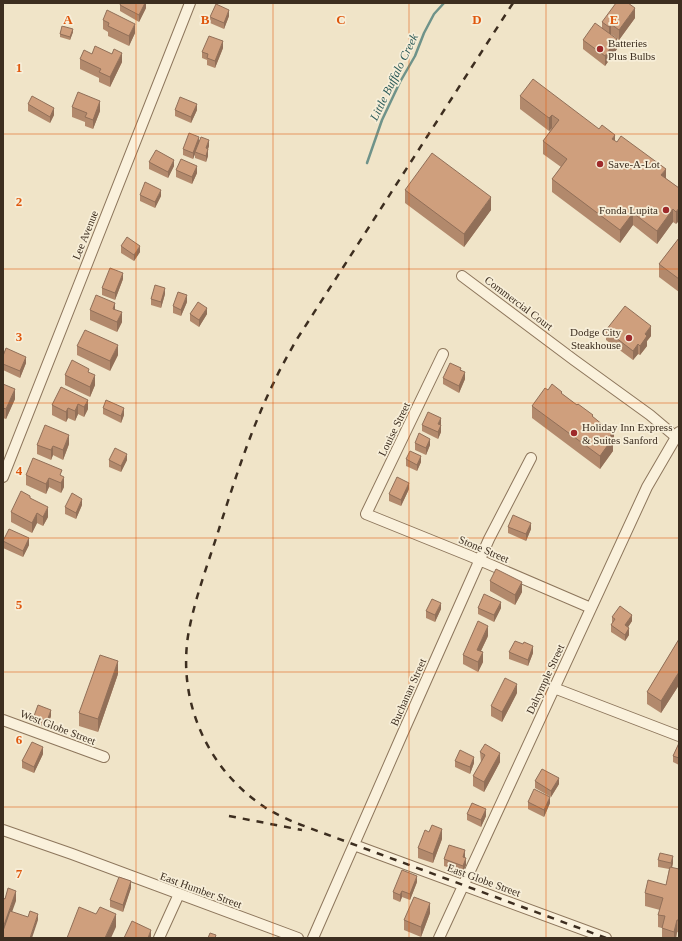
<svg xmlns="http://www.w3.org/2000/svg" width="682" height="941" font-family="Georgia,serif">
<rect width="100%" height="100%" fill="#f0e4c8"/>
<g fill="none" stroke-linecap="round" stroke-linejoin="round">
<path stroke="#6f938a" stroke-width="2.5" d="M367,163l15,-43 18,-38 15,-26 9,-23 10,-19 10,-11"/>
<g stroke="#8d765c" stroke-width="12">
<path id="minor" d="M462,276l112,84 76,55 26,22
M443,354l-77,160 104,42 121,52
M3,477l187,-474
M554,688l125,48
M3,720l101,37
M3,830l69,24 226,84
M354,845l252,93
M159,938l20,-44
M313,938l88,-201 88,-198 42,-81
M439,938l208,-451 32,-55"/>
</g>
<use href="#minor" stroke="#faf1dc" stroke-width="10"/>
<path stroke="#3d2e20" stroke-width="2.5" stroke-dasharray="7 7" stroke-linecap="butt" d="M513,3l-216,336c-8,14 -16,28 -23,43 -23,47 -39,97 -55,147 -11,35 -25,71 -31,107 -10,67 20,133 75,170 10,7 22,12 33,17l310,115
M229,816l73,14"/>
</g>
<path fill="#b2896c" d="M146,3v5l-7,14 -19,-11v-6z
M229,16l-5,13 -14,-6v-6z
M635,18l-16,22 -8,-6 6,15 -12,17 -22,-17v-9l19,-12v-6z
M103,20l32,13 -6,13 -21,-10v-4l-5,-3z
M73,32l-3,8 -10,-3v-3z
M223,48l-8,20 -8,-3v-5l-5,-2v-6z
M92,54l30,8 -12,25 -11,-5v-4l-19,-9v-10z
M520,96l95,45 64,47 -3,36 -3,-2 -16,22 -24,-19 -13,18 -68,-51v-13l9,-12 -18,-13v-13l9,-13 -3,3 -29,-22z
M28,104l26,11 -4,8 -22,-12z
M72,107l28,4 -7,18 -8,-3v-4l-13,-5z
M175,110h22l-6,13 -16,-7z
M199,140l10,6 -1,3v7l-2,6 -11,-4v-4l-2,5 -10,-4v-6z
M149,162l25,4 -6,12 -19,-9z
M176,170l21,3 -5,11 -16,-7z
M405,190l86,20 -27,37 -59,-44z
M140,195l21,1 -6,12 -15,-7z
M679,238v54l-20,-15v-13z
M121,246l19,6 -6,9 -13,-8z
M123,279l-8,21 -13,-5v-7z
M165,294l-4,14 -10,-3v-6z
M187,302l-6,14 -8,-3v-7z
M90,310h25l7,12 -5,10 -27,-12z
M190,314h17l-8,13 -9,-6z
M606,330l45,6 -4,5v5l-7,9 -2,-1 -5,6 -27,-20z
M77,346l41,9 -8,16 -33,-16z
M3,356l23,7 -6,15 -17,-8z
M461,370l4,9 -6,14 -16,-9v-6z
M89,372l6,13 -5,12 -25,-12v-10z
M3,384l12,15 -9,20 -3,-1z
M61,387l27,22 -4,8 -6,-3 -3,7 -7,-3 -2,4 -14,-7v-10z
M548,390l14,4 31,23 21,27 -1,1v6l-13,18 -68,-51v-12z
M103,408l21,7 -3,8 -18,-9z
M441,424v8l-3,7 -16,-8v-6z
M415,443l15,2 -4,10 -11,-5z
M69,444l-6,16 -10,-5 -2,5 -14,-6v-9z
M406,459l15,3 -4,9 -11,-5z
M109,460h18l-6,12 -12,-5z
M26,475l36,1 2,11 -3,6 -12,-6 -3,7 -20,-9z
M409,489l-8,17 -12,-5v-7z
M30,498l18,19 -5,9 -6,-3 -5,10 -21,-11v-10z
M82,505l-6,14 -11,-5v-7z
M508,527l23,2 -5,12 -18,-8z
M3,541l26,4 -6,12 -20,-9z
M490,581l32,11 -7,13 -25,-14z
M478,608h23l-7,14 -16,-8z
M441,609l-6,13 -9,-4v-7z
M612,617l20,4 -4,6 1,8 -4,6 -14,-9v-7l1,-2z
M488,636l-7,15 2,11 -5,10 -15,-8v-9z
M679,639v46l-18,28 -14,-9v-12z
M509,652l24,1 -5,13 -19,-7z
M118,674l-20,58 -19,-6v-13z
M517,693l-15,29 -11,-6v-10z
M34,716h17l-4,11 -13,-4z
M679,743v22l-6,-3v-6z
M480,752l20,10 -16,30 -11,-6v-10l8,-14z
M43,754l-9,19 -12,-5v-7z
M455,761l19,2 -4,11 -15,-7z
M535,781l24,3 -8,13 -16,-9z
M528,802l22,1 -6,14 -16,-8z
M467,814l19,2 -5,11 -14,-7z
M442,839l-9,24 -15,-5v-10z
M465,858l1,7 -3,7 -19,-6v-7z
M658,860l15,3 -1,5 7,1v64l-2,-1 -1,6h-14v-10l-4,-1v-12l2,-5 -15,-4v-13l21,-8 3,-16 -11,-2z
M417,882l-7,18 -8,-3 -2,5 -7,-3v-7z
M131,888l-8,24 -13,-5v-7z
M430,913l-9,24 -17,-7v-10z"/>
<path fill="#916f58" d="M145,3h1v5l-7,14v-7z
M635,8v10l-16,22v-10z
M229,10v6l-5,13v-6z
M135,24v9l-6,13v-10z
M611,24v10l-2,3v-10z
M73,29v3l-3,8v-3z
M617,39v10l-12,17v-10z
M223,41v7l-8,20v-7z
M122,53v9l-12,25v-10z
M100,101v10l-7,18v-9z
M197,104v6l-6,13v-6z
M54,108v7l-4,8v-6z
M552,115v13l-3,3v-13z
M615,135v13l-3,-9z
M199,137v6l-4,9v2l-2,5v-6z
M209,140v6l-3,9v-7z
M208,149v7l-2,6v-6z
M174,160v6l-6,12v-6z
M197,166v7l-5,11v-7z
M666,169v13l-5,-7z
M161,190v6l-6,12v-6z
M491,197v13l-27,37v-13z
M679,208v13l-3,3v-12z
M673,209v13l-16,22v-13z
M633,213v12l-13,18v-13z
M140,246v6l-6,9v-6z
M123,273v6l-8,21v-7z
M165,288v6l-4,14v-6z
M187,295v7l-6,14v-6z
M115,303v10l-2,-4z
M207,308v6l-8,13v-7z
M122,312v10l-5,10v-10z
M651,326v10l-4,5v5l-7,9v-9l5,-12z
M638,344v10l-5,6v-9z
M118,345v10l-8,16v-10z
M26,357v6l-6,15v-7z
M465,372v7l-6,14v-7z
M95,375v10l-5,12v-10z
M15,389v10l-9,20v-10z
M88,400v9l-4,8v-10z
M78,404v10l-3,7v-10z
M68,408v10l-2,4v-10z
M124,408v7l-3,8v-7z
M441,418v6l-3,6v-6z
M441,425v7l-3,7v-7z
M614,431v13l-1,1v6l-13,18v-13l10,-20z
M69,435v9l-6,16v-10z
M430,439v6l-4,10v-7z
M53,446v9l-2,5v-10z
M127,454v6l-6,12v-6z
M421,456v6l-4,9v-6z
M64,477v10l-3,6v-10z
M49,478v9l-3,7v-10z
M409,483v6l-8,17v-6z
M82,499v6l-6,14v-6z
M48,507v10l-5,9v-9z
M37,513v10l-5,10v-10z
M531,523v6l-5,12v-7z
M29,538v7l-6,12v-6z
M522,582v10l-7,13v-10z
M501,602v6l-7,14v-7z
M441,603v6l-6,13v-7z
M632,615v6l-7,11v-7z
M488,626v10l-11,23v-9z
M629,628v7l-4,6v-6z
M533,646v7l-5,13v-6z
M483,652v10l-5,10v-10z
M118,661v13l-20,58v-13z
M679,672v13l-18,28v-12z
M517,684v9l-15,29v-10z
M51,710v6l-4,11v-6z
M43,747v7l-9,19v-6z
M500,753v9l-16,30v-10z
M474,757v6l-4,11v-7z
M559,778v6l-8,13v-6z
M550,797v6l-6,14v-7z
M486,809v7l-5,11v-7z
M442,829v10l-9,24v-9z
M465,850v7l-2,6v-6z
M673,856v7l-2,7v-7z
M466,858v7l-3,7v-6z
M417,876v6l-7,18v-6z
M131,881v7l-8,24v-7z
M16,891v10l-13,36v-9z
M402,891v6l-2,5v-7z
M430,903v10l-9,24v-10z
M38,914v6l-6,18h-2z
M116,914v13l-5,11h-6z
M677,920v12l-1,6h-2v-6z
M151,930v8h-3z"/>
<path fill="#cf9f7d" stroke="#916f58" d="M121,3h24l-6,12 -19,-10z
M616,3h12l7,5 -16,22 -8,-6 -2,3 -7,-5z
M216,4l13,6 -5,13 -14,-6z
M107,10l28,14 -6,12 -21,-10 1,-3 -6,-3z
M595,23l22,16 -12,17 -22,-16z
M62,26l11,3 -3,8 -10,-3z
M209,36l14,5 -8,20 -8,-3 1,-4 -6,-2z
M95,46l17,8 2,-5 8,4 -12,24 -11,-5 2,-3 -21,-10 4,-9 8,4z
M533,79l66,50 3,-4 13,10 -3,4 5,3 4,-6 45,33 -5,6 18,13v20l-3,4 -3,-3 -16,22 -24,-18 -13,17 -68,-51 15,-20 -24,-18 16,-21 -7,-5 -3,3 -29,-22z
M78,92l22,9 -7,19 -8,-3 2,-4 -15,-6z
M32,96l22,12 -4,9 -22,-13z
M180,97l17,7 -6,13 -16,-7z
M189,133l10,4 -6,16 -10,-4z
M201,137l8,3 -3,8 2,1 -2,7 -11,-4z
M156,150l18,10 -6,12 -19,-10z
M432,153l59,44 -27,37 -59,-44z
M181,159l16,7 -5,11 -16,-7z
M145,182l16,8 -6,12 -15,-7z
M127,237l13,9 -6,9 -13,-9z
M679,238v41l-20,-15z
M110,268l13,5 -8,20 -13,-5z
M155,285l10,3 -4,14 -10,-3z
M178,292l9,3 -6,15 -8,-4z
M96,295l19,8 -2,6 9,3 -5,10 -27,-12z
M198,302l9,6 -8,12 -9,-6z
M625,306l26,20 -6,8 2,2 -7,10 -2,-2 -5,7 -27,-21z
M85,330l33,15 -8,16 -33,-15z
M6,348l20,9 -6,14 -17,-7v-8z
M72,360l17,9 -1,3 7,3 -5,12 -25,-12z
M450,363l11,5 -1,2 5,2 -6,14 -16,-8z
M3,384l12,5 -9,20 -3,-1z
M552,384l10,8 -1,1 16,12 1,-1 15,11 -1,1 11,9 1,-1 10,7 -4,5 3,2 -13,18 -68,-50 13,-18 3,2z
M61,387l27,13 -4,7 -6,-3 -3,7 -7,-3 -2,4 -14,-7z
M106,400l18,8 -3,8 -18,-8z
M428,412l13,6 -3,6 3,1 -3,7 -16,-7z
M45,425l24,10 -6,15 -10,-4 -2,4 -14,-5z
M419,433l11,6 -4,9 -11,-5z
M115,448l12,6 -6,12 -12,-6z
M410,451l11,5 -4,9 -11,-6z
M33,458l29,12 -2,5 4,2 -3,6 -12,-5 -3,6 -20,-9z
M397,477l12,6 -8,17 -12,-6z
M21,491l9,5v2l18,9 -5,10 -6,-4 -5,10 -21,-11z
M72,493l10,6 -6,14 -11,-6z
M513,515l18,8 -5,11 -18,-7z
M9,529l20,9 -6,13 -20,-10z
M496,569l26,13 -7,13 -25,-14z
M484,594l17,8 -7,13 -16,-7z
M432,599l9,4 -6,12 -9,-4z
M620,606l12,9 -7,10 4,3 -4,7 -14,-10 4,-6 -3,-2z
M478,621l10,5 -11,24 6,2 -5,10 -15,-7z
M679,639v33l-18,29 -14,-9z
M515,641l8,3 1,-2 9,4 -5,14 -19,-8z
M100,655l18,6 -20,58 -19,-6z
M505,678l12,6 -15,28 -11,-6z
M38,705l13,5 -4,11 -13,-5z
M32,742l11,5 -9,20 -12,-6z
M679,743v15l-6,-2z
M485,744l15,9 -16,29 -11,-6 12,-21 -5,-3z
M460,750l14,7 -4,10 -15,-6z
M542,769l17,9 -8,13 -16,-10z
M534,789l16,8 -6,13 -16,-8z
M472,803l14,6 -5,11 -14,-6z
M432,825l10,4 -9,25 -15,-6 7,-18 4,2z
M449,845l16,5 -2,7 3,1 -3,8 -19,-7z
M660,853l13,3 -2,7 -13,-3z
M670,867l9,2v51h-2l-3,12 -12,-4 3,-12 -7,-1 5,-17 -18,-5 3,-13 18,5z
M402,870l15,6 -7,18 -8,-3 -2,4 -7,-3z
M119,877l12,4 -8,24 -13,-5z
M8,888l8,3 -13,37v-30l2,1z
M414,897l16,6 -9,24 -17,-7z
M79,907l17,7 4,-7 16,7 -11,24h-38z
M10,911l18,6 2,-6 8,3 -8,24h-27v-7z
M132,921l19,9 -3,8h-24z
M210,933l6,2 -1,3h-7z"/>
<path fill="none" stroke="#df570d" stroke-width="1" stroke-opacity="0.55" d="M136,3v935M273,3v935M409,3v935M546,3v935M3,134h676M3,269h676M3,403h676M3,538h676M3,672h676M3,807h676"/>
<g fill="#9e2a2b" stroke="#f7eed8" stroke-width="1.5">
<circle cx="600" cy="49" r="4"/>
<circle cx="600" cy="164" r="4"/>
<circle cx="666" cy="210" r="4"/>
<circle cx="629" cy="338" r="4"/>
<circle cx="574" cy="433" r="4"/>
</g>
<g text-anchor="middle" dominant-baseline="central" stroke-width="3.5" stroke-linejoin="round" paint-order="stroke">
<g font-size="11" fill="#3d2e20" stroke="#f7eed8" text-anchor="start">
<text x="608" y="43">Batteries<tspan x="608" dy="13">Plus Bulbs</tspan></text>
<text x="608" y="164">Save-A-Lot</text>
<text x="658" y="210" text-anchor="end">Fonda Lupita</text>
<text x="621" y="332" text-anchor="end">Dodge City<tspan x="621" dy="13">Steakhouse</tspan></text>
<text x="582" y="427">Holiday Inn Express<tspan x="582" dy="13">&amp; Suites Sanford</tspan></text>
</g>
<g font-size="11" fill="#3d2e20" stroke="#f7eed8">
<text transform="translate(85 235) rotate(-68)">Lee Avenue</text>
<text transform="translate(519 303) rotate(37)">Commercial Court</text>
<text transform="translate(394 429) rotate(-64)">Louise Street</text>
<text transform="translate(484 549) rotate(23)">Stone Street</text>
<text transform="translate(545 679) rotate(-65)">Dalrymple Street</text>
<text transform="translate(408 692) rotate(-66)">Buchanan Street</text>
<text transform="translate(58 727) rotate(21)">West Globe Street</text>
<text transform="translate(484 880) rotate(20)">East Globe Street</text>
<text transform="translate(201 890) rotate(20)">East Humber Street</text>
</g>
<g font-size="12" font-style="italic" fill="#2f5d5a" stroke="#f7eed8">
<text transform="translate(394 77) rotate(-64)">Little Buffalo Creek</text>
</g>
</g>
<g font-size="13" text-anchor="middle" font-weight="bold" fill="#df570d" stroke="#f7eed8" stroke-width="3.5" stroke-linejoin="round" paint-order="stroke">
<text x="68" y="24">A</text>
<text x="205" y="24">B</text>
<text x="341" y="24">C</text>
<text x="477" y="24">D</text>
<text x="614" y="24">E</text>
<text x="19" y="72">1</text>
<text x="19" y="206">2</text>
<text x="19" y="341">3</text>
<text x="19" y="475">4</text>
<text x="19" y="609">5</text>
<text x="19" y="744">6</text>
<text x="19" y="878">7</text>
</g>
<rect width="682" height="941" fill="none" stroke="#3d2e20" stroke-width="8"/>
</svg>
